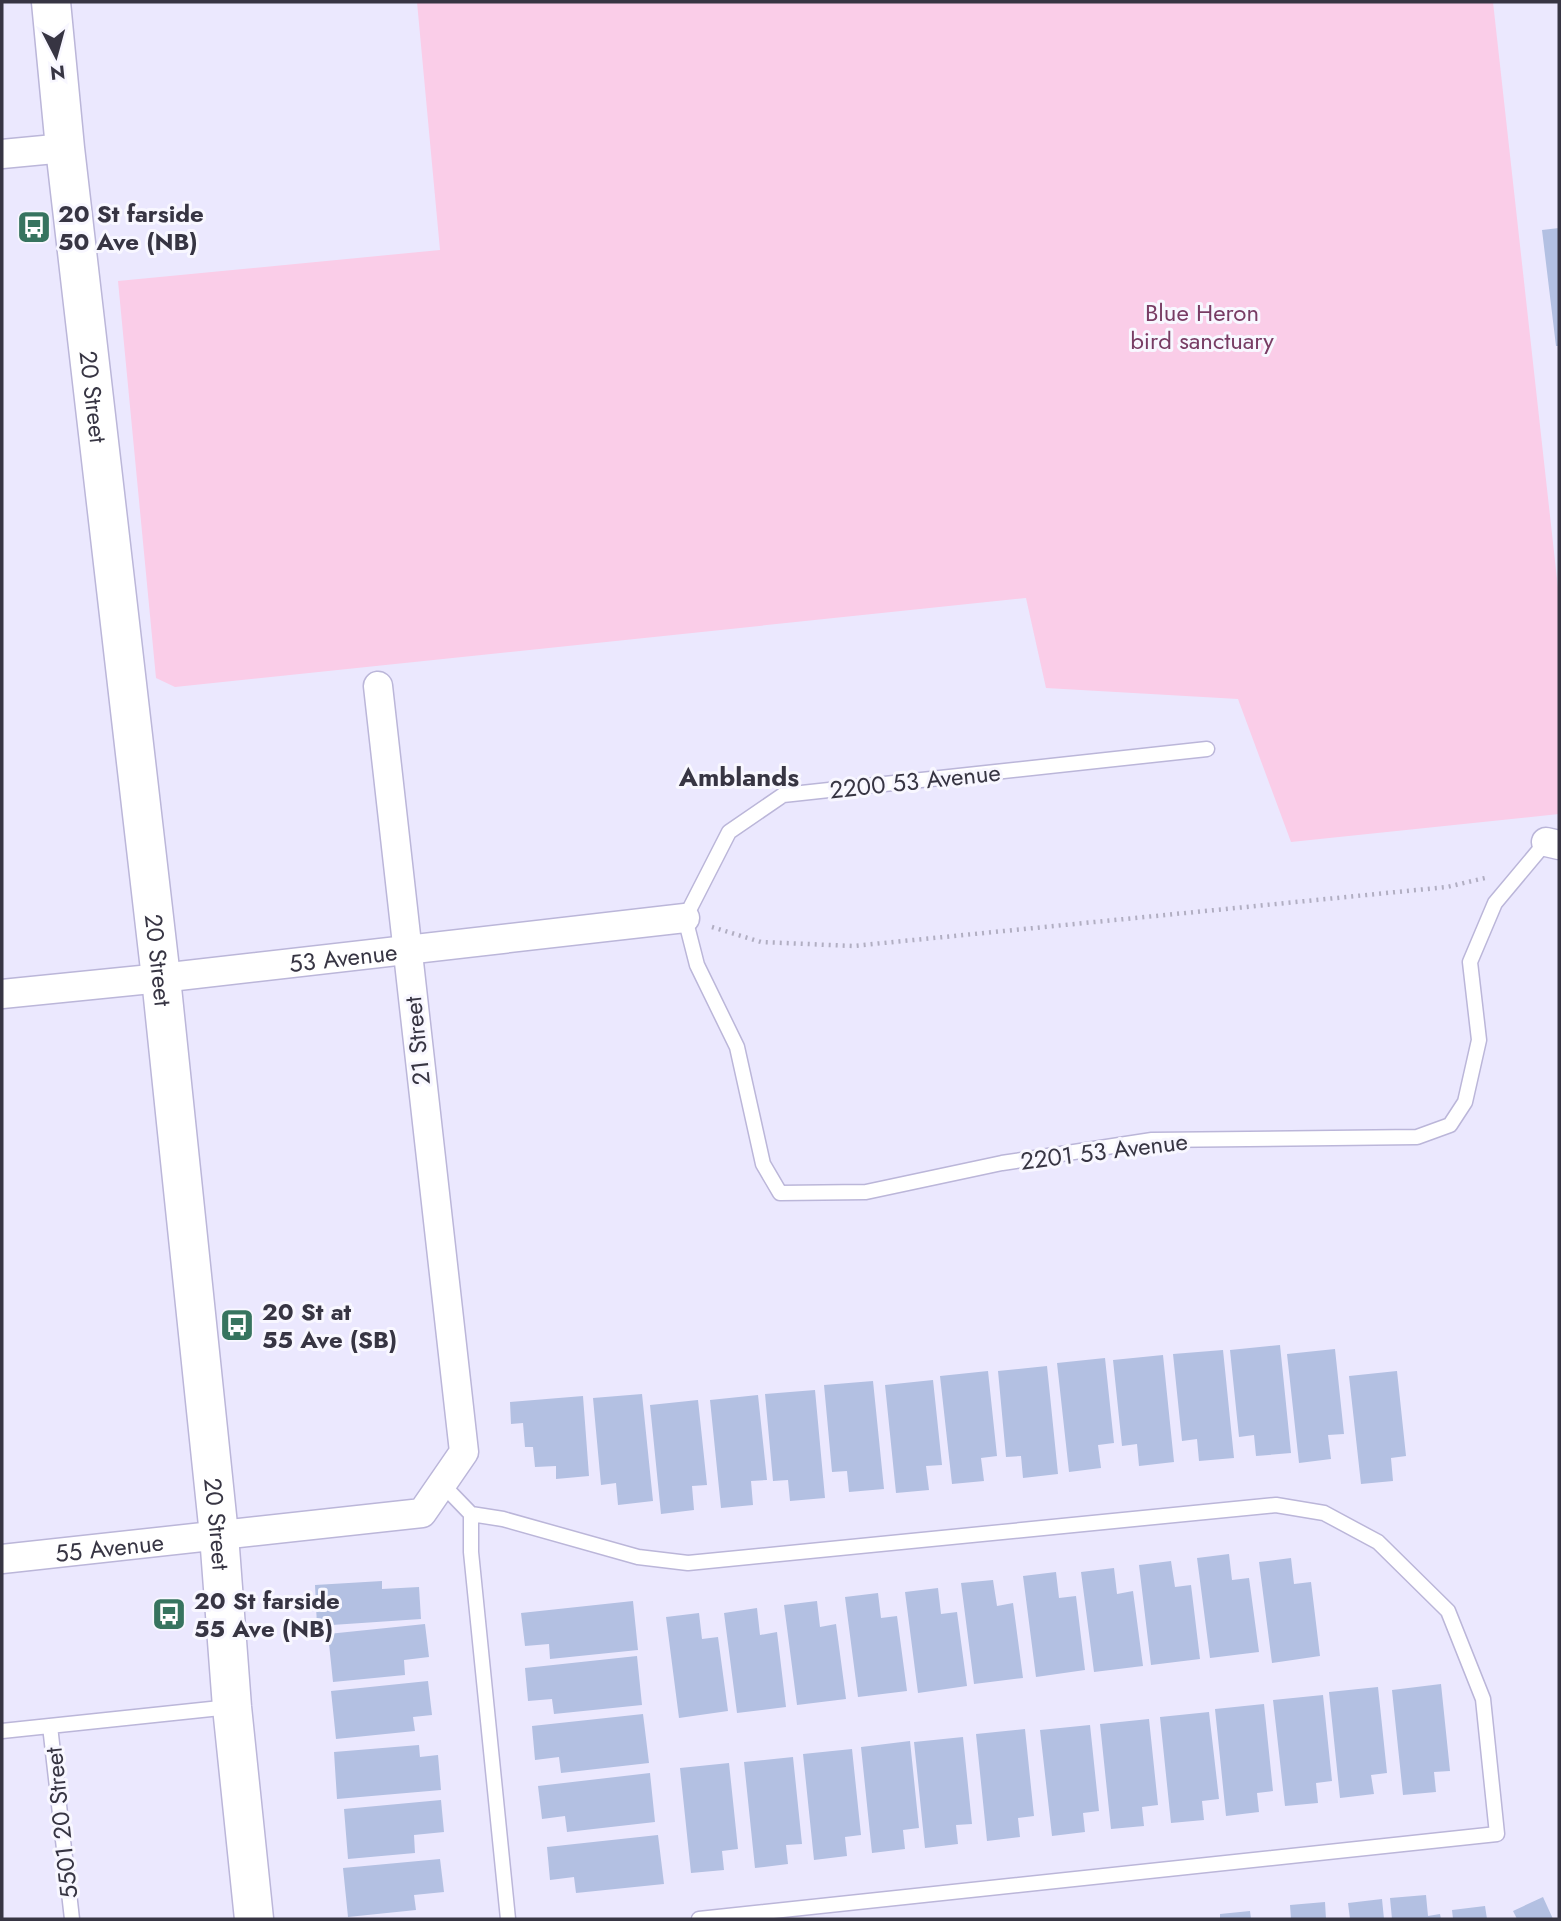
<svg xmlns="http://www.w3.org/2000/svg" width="1561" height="1921" font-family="Jost,sans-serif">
<rect width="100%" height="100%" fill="#ebe8fe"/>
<path fill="#facde8" d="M417,2h1076l66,595v217l-268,28 -53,-143 -192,-11 -20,-90 -851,89 -19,-9 -38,-397 322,-31z"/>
<path fill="#b3c0e2" d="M1559,228v118h-3l-14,-116z
M1280,1345l11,108 -35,3 -2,-21 -15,2 -9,-87z
M1335,1349l9,85 -16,1 3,24 -32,4 -12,-109z
M1223,1350l11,108 -35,3 -2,-22 -15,2 -9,-87z
M1163,1355l11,107 -35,4 -2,-22 -15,2 -9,-86z
M1105,1358l9,85 -16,2 3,23 -32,4 -12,-109z
M1047,1366l11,108 -35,4 -2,-22 -15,1 -8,-86z
M988,1371l9,85 -16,2 3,23 -32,3 -12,-108z
M1397,1371l9,85 -15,2 2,23 -32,3 -12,-108z
M933,1380l9,85 -16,1 3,24 -33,3 -11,-108z
M873,1381l11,108 -35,3 -2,-21 -15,1 -8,-87z
M815,1390l10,108 -35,3 -2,-21 -15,1 -8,-87z
M642,1394l11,107 -35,4 -2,-22 -15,2 -8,-87z
M758,1395l9,85 -16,1 2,24 -32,3 -11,-108z
M583,1396l6,80 -33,3v-13l-21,1 -2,-20h-8l-2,-24 -12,1 -1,-22z
M698,1400l9,85 -15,1 2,24 -33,4 -11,-109z
M1229,1554l3,26 17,-2 10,74 -49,6 -13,-100z
M1291,1558l3,26 17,-2 9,74 -48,7 -13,-101z
M1171,1561l4,26 16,-2 9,74 -49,6 -12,-100z
M1114,1568l3,26 16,-3 10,75 -49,6 -13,-100z
M1056,1572l3,26 17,-2 9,74 -49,7 -13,-101z
M993,1580l4,26 16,-3 10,75 -49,6 -13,-101z
M382,1581v8l37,-2 2,32 -104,7 -2,-41z
M938,1588l3,26 16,-2 10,74 -49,7 -13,-101z
M878,1593l3,25 16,-2 10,75 -49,6 -13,-100z
M633,1601l5,49 -88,9 -1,-15 -24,2 -4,-33z
M817,1601l3,26 16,-3 10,75 -49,6 -13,-100z
M757,1608l3,27 17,-3 9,75 -49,6 -13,-100z
M699,1613l3,26 16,-2 10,74 -49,7 -13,-101z
M425,1624l4,33 -25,3 1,15 -72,7 -5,-48z
M637,1656l5,49 -88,9 -2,-15 -24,2 -3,-33z
M428,1681l4,34 -19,2 2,14 -79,8 -5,-48z
M1441,1684l9,87 -16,1 2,20 -33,3 -11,-105z
M1378,1687l9,86 -16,2 3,19 -34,4 -11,-106z
M1323,1695l9,86 -16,2 2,20 -33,3 -12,-106z
M1264,1704l9,87 -16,2 2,19 -33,4 -11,-107z
M1209,1712l10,87 -17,2 2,19 -33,3 -11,-106z
M643,1714l6,49 -88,10 -2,-16 -24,3 -3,-34z
M1149,1719l9,86 -16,2 2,19 -33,3 -11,-105z
M1090,1725l9,86 -16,2 2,19 -33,4 -12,-106z
M1025,1729l9,87 -16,2 2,19 -33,4 -11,-107z
M963,1737l9,87 -16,1 2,19 -33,4 -11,-106z
M910,1741l9,87 -16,2 2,19 -33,4 -11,-106z
M419,1745l1,12 18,-2 3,35 -104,9 -3,-47z
M852,1749l9,86 -16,2 2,19 -33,4 -11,-106z
M793,1757l9,87 -16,1 2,19 -33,4 -11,-106z
M729,1763l9,86 -16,2 2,19 -33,3 -11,-105z
M650,1773l5,49 -88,10 -2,-16 -23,3 -4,-33z
M441,1800l3,32 -30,3 1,18 -67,6 -4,-50z
M658,1835l6,49 -88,9 -2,-16 -24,3 -3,-33z
M440,1859l4,33 -30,3 2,15 -68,7 -5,-49z
M1426,1895l2,21 12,-2 1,5h-49l-2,-21z
M1543,1897l10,22h-36l-4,-8z
M1382,1899l2,20h-34l-2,-16z
M1325,1902l1,17h-35l-1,-14z
M1485,1906l2,13h-34l-1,-9z
M1250,1911l1,8h-31v-5z"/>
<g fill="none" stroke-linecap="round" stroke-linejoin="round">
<g stroke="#bbb6d9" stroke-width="17">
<path id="lane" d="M1207,749l-424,46 -54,37 -44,86 12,47 40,82 26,117 17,29 86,-1 136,-29 150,-23 265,-3 33,-12 15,-23 14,-62 -9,-78 25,-59 51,-61
M442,1484l29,30 32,5 135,38 50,6 588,-58 48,8 54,29 70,69 35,88 14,135 -798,85
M471,1514v38l37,367
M50,1726l22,193
M2,1731l228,-24"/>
</g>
<g stroke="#bbb6d9" stroke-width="31">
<g id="street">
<path d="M2,154l63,-6"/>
<path d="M1546,842l13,3"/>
<path id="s1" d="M2,994l159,-16 524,-60"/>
<path id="s2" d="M2,1559l420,-46 42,-61 -86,-766"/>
</g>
</g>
<g stroke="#bbb6d9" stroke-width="41">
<g id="secondary">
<path id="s3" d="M51,2l14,146 96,830 58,557 13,172 22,212"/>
</g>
</g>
<path stroke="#b1aec2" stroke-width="4.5" stroke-dasharray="2 5" stroke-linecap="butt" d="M712,927l49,15 92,4 594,-59 38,-9"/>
<use href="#lane" stroke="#fff" stroke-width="14"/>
<use href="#street" stroke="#fff" stroke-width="28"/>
<use href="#secondary" stroke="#fff" stroke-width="38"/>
</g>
<defs>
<g id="bus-square" transform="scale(1.75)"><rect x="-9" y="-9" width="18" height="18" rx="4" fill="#37745f" stroke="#f8f7ff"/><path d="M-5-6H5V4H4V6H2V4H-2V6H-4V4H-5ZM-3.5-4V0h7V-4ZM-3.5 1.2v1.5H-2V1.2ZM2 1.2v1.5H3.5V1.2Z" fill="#fff"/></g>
</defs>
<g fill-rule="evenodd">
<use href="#bus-square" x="34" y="227"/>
<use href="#bus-square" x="237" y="1325"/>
<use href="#bus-square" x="169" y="1614"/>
</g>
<g text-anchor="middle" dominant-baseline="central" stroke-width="6" stroke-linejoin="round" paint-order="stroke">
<g font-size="24" font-weight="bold" fill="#373543" stroke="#f8f7ff" text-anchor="start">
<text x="58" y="213">20 St farside<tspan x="58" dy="28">50 Ave (NB)</tspan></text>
<text x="262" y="1311">20 St at<tspan x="262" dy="28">55 Ave (SB)</tspan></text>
<text x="194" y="1600">20 St farside<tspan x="194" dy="28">55 Ave (NB)</tspan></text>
</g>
<g font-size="24" fill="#783c64" stroke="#f8f7ff">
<text x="1202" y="312">Blue Heron<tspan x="1202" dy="28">bird sanctuary</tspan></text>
</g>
<g font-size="24" fill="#373543" stroke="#f8f7ff">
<text stroke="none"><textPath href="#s3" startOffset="397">20 Street</textPath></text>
<text transform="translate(915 781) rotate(-6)">2200 53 Avenue</text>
<text stroke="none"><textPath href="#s1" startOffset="343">53 Avenue</textPath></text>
<text stroke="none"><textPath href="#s3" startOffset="964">20 Street</textPath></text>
<text transform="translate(417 1041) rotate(-96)">21 Street</text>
<text transform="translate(1104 1151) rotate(-7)">2201 53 Avenue</text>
<text stroke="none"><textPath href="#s3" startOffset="1531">20 Street</textPath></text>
<text stroke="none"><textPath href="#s2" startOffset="108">55 Avenue</textPath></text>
<text transform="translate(61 1823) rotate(-96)">5501 20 Street</text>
</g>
<g font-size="26" font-weight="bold" fill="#373543" stroke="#f8f7ff">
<text x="739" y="777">Amblands</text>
</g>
</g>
<rect width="1561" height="1921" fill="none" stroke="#373543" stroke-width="7"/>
<g transform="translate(56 56) rotate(174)" stroke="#f8f7ff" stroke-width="5" paint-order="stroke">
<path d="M0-5L12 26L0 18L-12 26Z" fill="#373543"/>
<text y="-10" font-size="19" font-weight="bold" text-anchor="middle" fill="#373543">N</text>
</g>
</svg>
